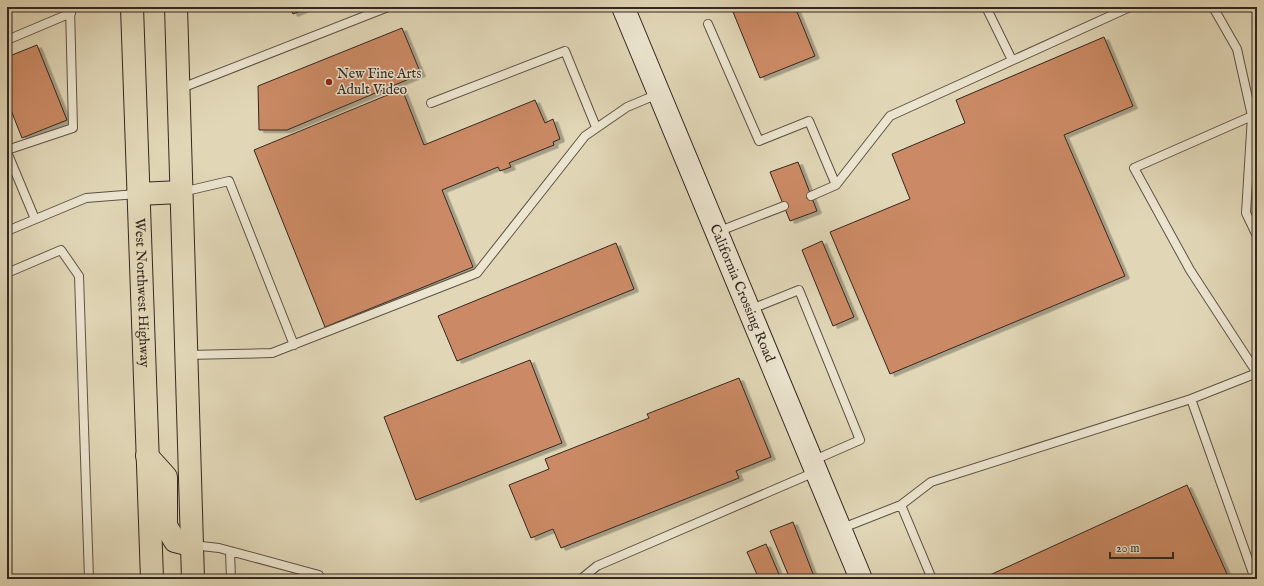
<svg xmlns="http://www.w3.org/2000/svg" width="1264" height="586" font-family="'IM FELL English',serif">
<defs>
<filter id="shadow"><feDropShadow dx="4.5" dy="2.5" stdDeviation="0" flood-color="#0004"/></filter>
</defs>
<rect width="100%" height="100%" fill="#e1d7b7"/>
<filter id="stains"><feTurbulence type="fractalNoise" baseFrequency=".005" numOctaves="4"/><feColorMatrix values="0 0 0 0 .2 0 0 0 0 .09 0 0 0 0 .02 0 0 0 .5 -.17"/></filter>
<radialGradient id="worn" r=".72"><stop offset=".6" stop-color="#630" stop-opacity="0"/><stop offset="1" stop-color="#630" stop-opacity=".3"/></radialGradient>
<path fill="#cb8a65" stroke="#332720" filter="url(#shadow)" d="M290,7h20l-17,7z
M731,7h64l20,49 -55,22z
M402,28l19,46 -134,56h-28l-1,-44z
M1104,37l29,69 -69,29 61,141 -235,98 -60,-142 80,-33 -18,-45 73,-31 -9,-23z
M37,45l30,75 -45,18 -15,-38v-43z
M402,89l22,56 111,-45 10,23 8,-4 7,20 -7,3 1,3 -45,18 2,4 -11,4 -2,-4 -56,23 31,77 -148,60 -71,-177z
M798,162l19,49 -27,10 -20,-49z
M822,241l32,76 -21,9 -31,-76z
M616,243l18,46 -177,72 -19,-45z
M530,360l32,83 -146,57 -32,-83z
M739,378l32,79 -35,14 3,7 -178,70 -8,-19 -22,9 -22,-53 40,-16 -4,-10 104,-41 -2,-4z
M1187,485l40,89 -12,5h-234z
M793,522l22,57h-25l-20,-48z
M766,544l15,35h-22l-12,-27z"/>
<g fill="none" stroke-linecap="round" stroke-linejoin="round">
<g stroke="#5e5346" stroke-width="10">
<path id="lane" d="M986,7l26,53
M1213,7l24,42 15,67
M708,24l51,117 50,-20 27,64 -25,11
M7,40l64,-27
M179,89l209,-82
M431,103l134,-52 31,76
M7,150l66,-22 -3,-121
M7,152l28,67
M836,185l54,-69 240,-109
M182,192l47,-11 65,164
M7,231l79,-33 51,-4
M717,232l67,-26
M7,273l54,-23 18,26 10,303
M749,310l50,-20 61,150 -48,21
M187,355l85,-2 205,-80 108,-137 42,-29 31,-13
M1191,399l66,-26 -67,-103 -56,-102 118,-52 -6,97 11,23
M901,505l30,-23 260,-83 64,180
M840,529l61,-24 31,74
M192,545l27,3 100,27 1,4
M230,551l1,28
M581,579l16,-13 218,-94"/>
</g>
<g stroke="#332720" stroke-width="24">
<g id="secondary">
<path id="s1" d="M623,7l238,572"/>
</g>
</g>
<g stroke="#332720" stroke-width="24">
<g id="primary">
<path id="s2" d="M132,7l20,572"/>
<path d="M176,7l17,572"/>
<path d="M138,194l43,-2"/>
<path d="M147,456l19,21v49l9,15 16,4"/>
</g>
</g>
<use href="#lane" stroke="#ece5d0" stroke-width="8"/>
<use href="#secondary" stroke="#ece5d0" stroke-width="22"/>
<use href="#primary" stroke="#e1d7b7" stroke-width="22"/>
</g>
<circle fill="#8f2418" stroke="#ece5d0" stroke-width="1.5" cx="329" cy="82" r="4"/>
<g text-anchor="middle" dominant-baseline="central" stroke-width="3" stroke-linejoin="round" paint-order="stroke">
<g font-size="14" fill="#332720" stroke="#ece5d0" text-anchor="start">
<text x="337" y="74">New Fine Arts<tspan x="337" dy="16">Adult Video</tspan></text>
</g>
<g font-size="14" fill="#332720" stroke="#ece5d0">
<text stroke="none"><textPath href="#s2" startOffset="286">West Northwest Highway</textPath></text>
<text stroke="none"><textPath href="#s1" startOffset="310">California Crossing Road</textPath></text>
</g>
</g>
<rect width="1264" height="586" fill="none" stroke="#e1d7b7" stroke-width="24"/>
<rect x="8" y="8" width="1248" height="570" fill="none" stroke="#332720" stroke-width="2"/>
<rect x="12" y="12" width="1240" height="562" fill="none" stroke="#332720"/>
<path d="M1110 552v6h63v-6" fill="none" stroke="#332720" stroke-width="2"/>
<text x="1116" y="552" font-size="12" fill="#332720" stroke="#ece5d0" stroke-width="3" paint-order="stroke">20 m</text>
<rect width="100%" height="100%" filter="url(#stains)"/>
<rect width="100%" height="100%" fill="url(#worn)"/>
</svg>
